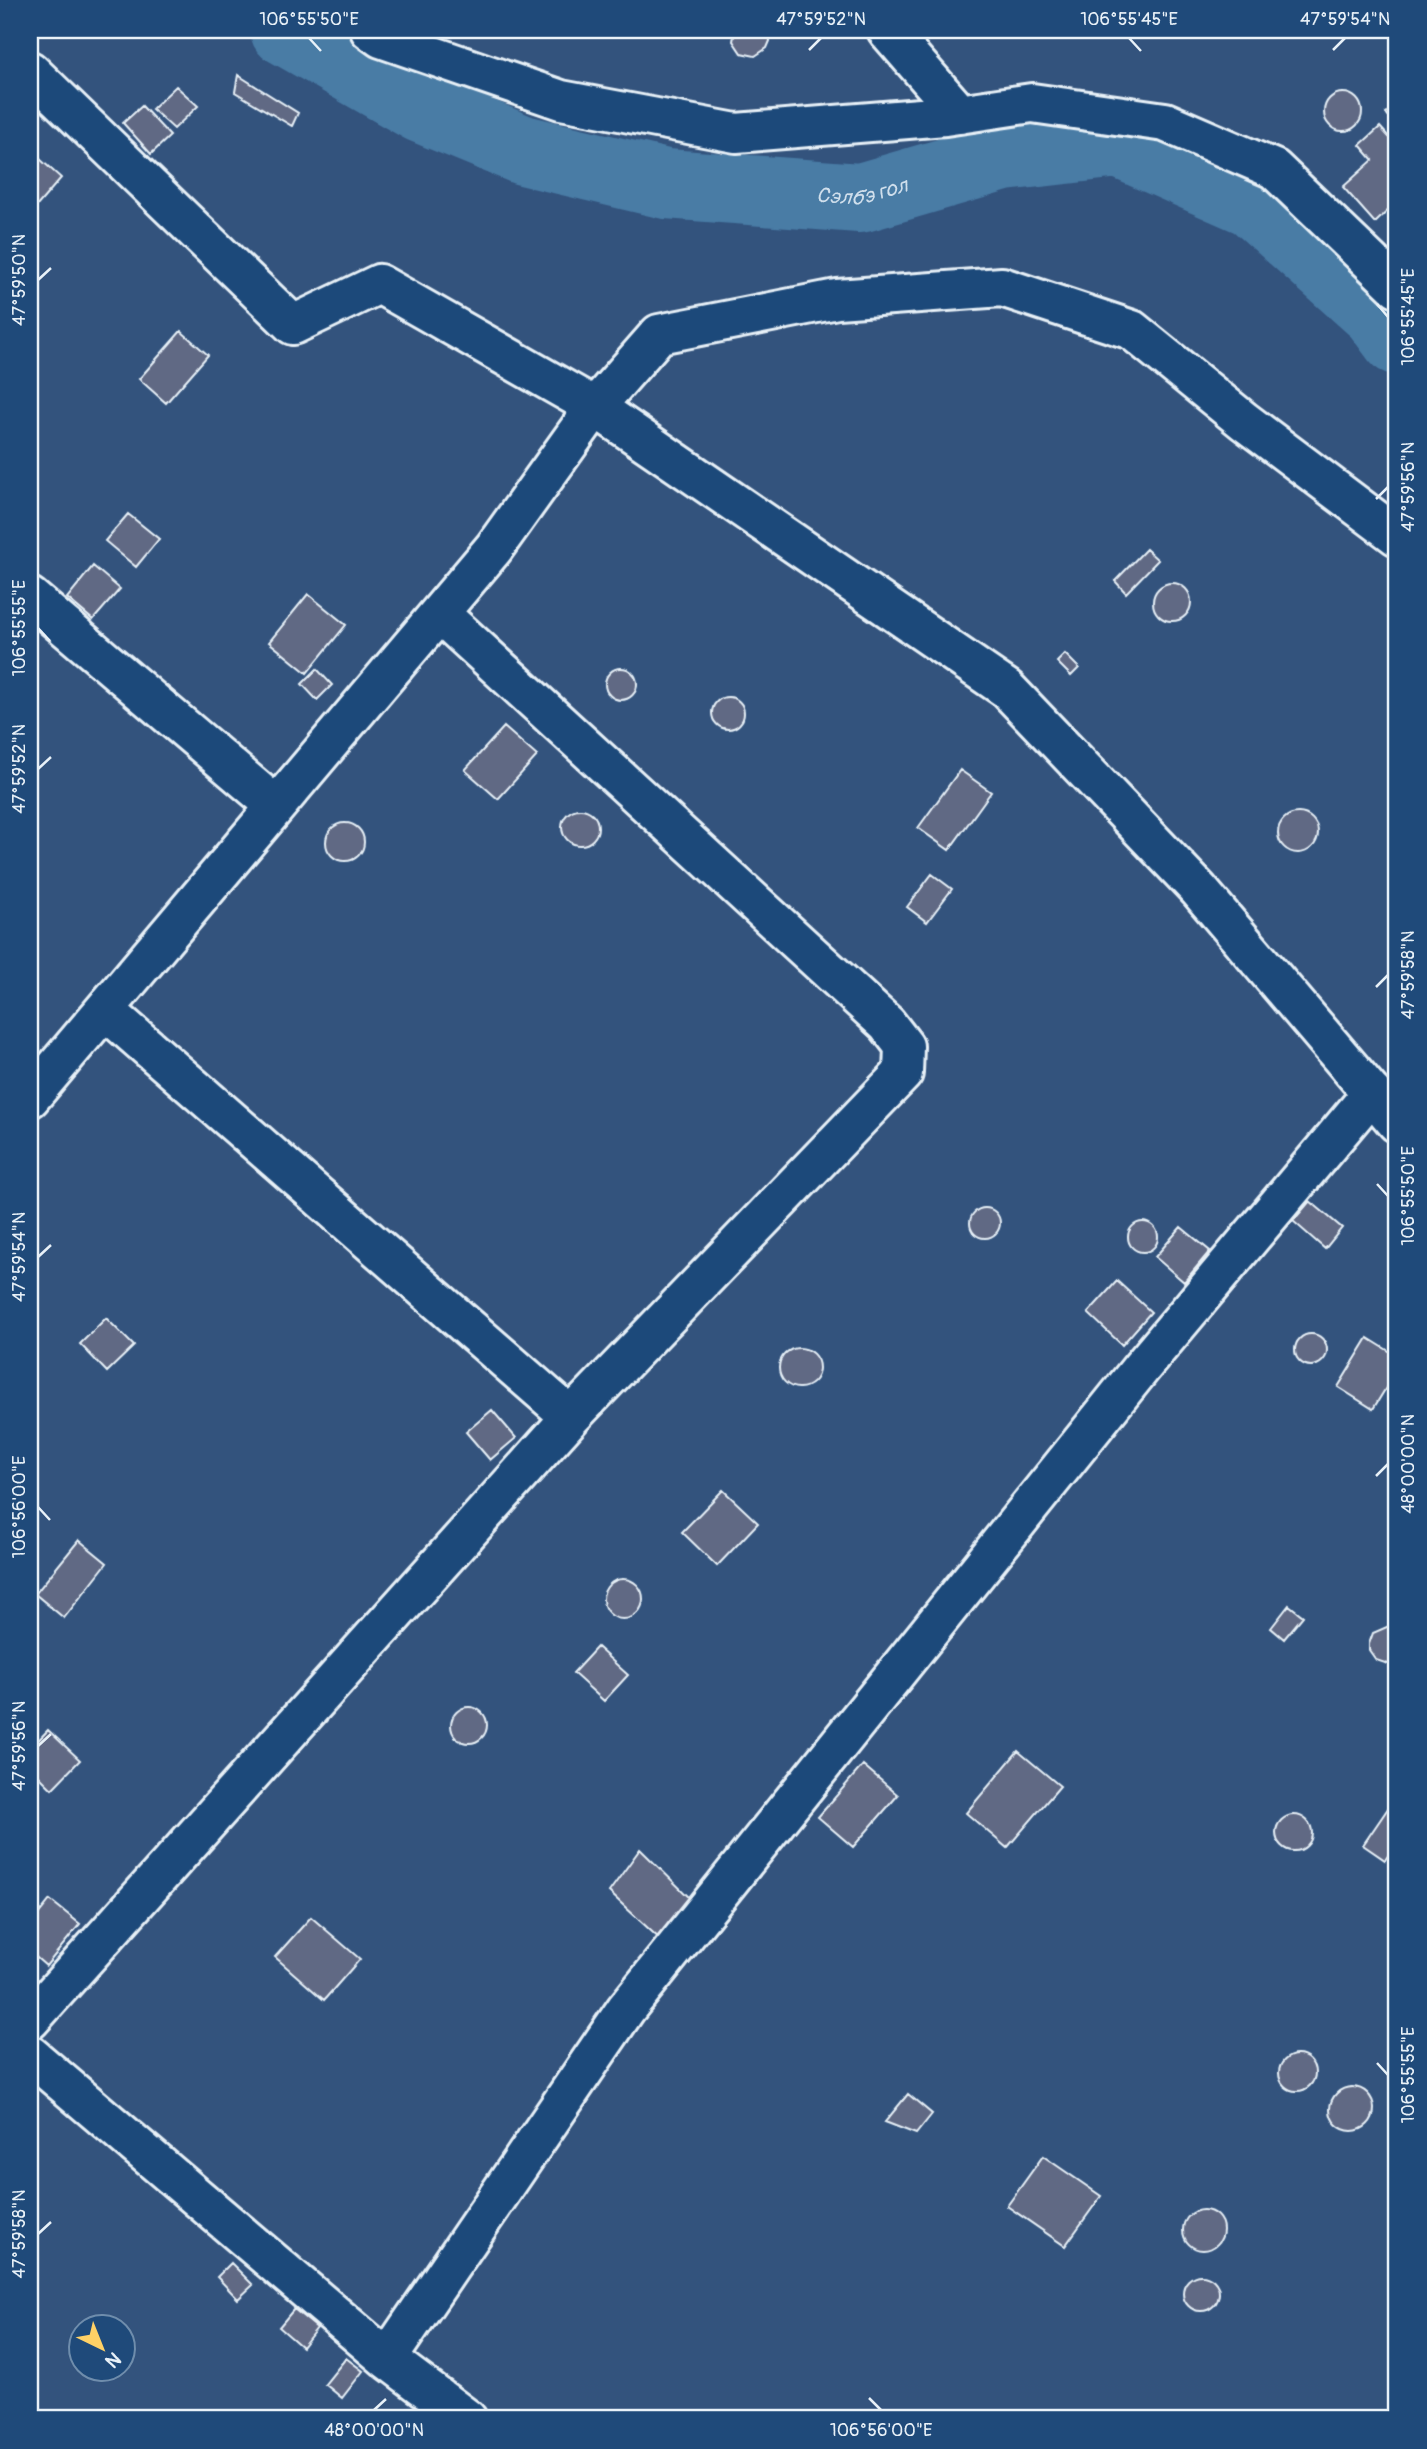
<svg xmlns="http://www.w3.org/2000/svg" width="1427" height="2449" font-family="Pangolin,sans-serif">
<rect width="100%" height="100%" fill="#33537d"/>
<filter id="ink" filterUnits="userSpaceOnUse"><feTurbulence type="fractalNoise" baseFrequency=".0143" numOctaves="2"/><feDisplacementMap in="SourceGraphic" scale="14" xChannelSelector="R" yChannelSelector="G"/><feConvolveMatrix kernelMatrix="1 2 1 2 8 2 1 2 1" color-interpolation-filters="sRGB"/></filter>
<g filter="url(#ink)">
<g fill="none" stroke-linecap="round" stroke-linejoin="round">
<path stroke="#487ba5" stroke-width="70" id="s1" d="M285,30l136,78 102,42 143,34 194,14 144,-42 115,-13 134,59 124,111 20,27"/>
</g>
<path fill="#616984" stroke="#e8f1f8" stroke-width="2" d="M735,30h34l1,11 -3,7 -12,8 -14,-3 -8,-12z
M1261,30h19l-13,4z
M238,75l60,38 -6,13 -57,-34z
M176,86l22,20 -24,23 -22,-20z
M1324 112a19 19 0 1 1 38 0a19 19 0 1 1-38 0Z
M1397,105v23l-11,-15z
M142,106l28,30 -19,18 -28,-31z
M1380,127l17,19v56l-22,21 -32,-36 30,-27 -13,-15z
M30,150l31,28 -31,36z
M181,331l27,24 -42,48 -27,-24z
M128,514l31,25 -23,28 -31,-26z
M1146,549l12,11 -32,33 -11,-12z
M93,566l27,23 -27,31 -26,-22z
M1153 602a19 19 0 1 1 38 0a19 19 0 1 1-38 0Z
M308,594l38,31 -39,48 -38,-31z
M1065,654l14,14 -8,8 -14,-14z
M605 684a16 16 0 1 1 32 0a16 16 0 1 1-32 0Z
M317,669l15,16 -15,15 -15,-16z
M712 713a16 16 0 1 1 32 0a16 16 0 1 1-32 0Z
M504,727l33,29 -39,43 -33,-29z
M960,770l31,22 -42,58 -31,-22z
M562 827a18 18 0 1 1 36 0a18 18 0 1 1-36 0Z
M1278 833a20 20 0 1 1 40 0a20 20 0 1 1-40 0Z
M326 842a19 19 0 1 1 38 0a19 19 0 1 1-38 0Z
M932,874l20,15 -25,33 -20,-15z
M1310,1201l32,27 -17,21 -32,-28z
M970 1223a15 15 0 1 1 30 0a15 15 0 1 1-30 0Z
M1128 1237a15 15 0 1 1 30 0a15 15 0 1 1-30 0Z
M1181,1227l29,24 -26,31 -29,-25z
M1117,1281l34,31 -29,33 -34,-32z
M106,1318l28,28 -27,26 -27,-28z
M1295 1350a16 16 0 1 1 32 0a16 16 0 1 1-32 0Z
M1368,1338l29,18v14l-24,39 -35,-22z
M779 1368a20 20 0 1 1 40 0a20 20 0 1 1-40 0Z
M492,1410l24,28 -26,22 -24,-28z
M723,1490l35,33 -41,43 -35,-34z
M79,1540l28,23 -43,55 -29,-24z
M603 1599a20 20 0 1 1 40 0a20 20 0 1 1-40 0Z
M1289,1605l14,11 -19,23 -13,-11z
M1389,1626l8,3v32l-9,3 -12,-4 -7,-10v-6l4,-11z
M597,1647l31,28 -24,26 -31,-28z
M451 1725a18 18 0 1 1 36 0a18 18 0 1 1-36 0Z
M48,1730l32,30 -28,29 -22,-22v-18z
M1018,1751l42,35 -53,62 -41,-35z
M863,1765l35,30 -45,52 -35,-30z
M1395,1798l2,2v43l-12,17 -22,-15z
M1276 1833a18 18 0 1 1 36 0a18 18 0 1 1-36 0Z
M640,1849l56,55 -34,37 -53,-49z
M50,1900l30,24 -34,42 -16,-14v-27z
M311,1917l49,42 -36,41 -49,-43z
M1279 2073a18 18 0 1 1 36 0a18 18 0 1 1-36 0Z
M1330 2109a22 22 0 1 1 44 0a22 22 0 1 1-44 0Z
M908,2094l24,20 -16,20 -31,-12z
M1043,2156l58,40 -36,50 -58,-40z
M1183 2230a20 20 0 1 1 40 0a20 20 0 1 1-40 0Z
M231,2263l22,22 -15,14 -21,-22z
M1183 2293a18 18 0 1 1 36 0a18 18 0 1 1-36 0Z
M294,2309l23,19 -15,19 -23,-20z
M346,2358l17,13 -21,27 -17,-14z
M346,2415h6l8,4h-22z"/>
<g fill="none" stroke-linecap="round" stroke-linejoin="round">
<g stroke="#e8f1f8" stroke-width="44">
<path id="minor" d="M370,30l11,8 180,62 175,33 209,-17 87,-13 133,19 109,47 123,118
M887,30l73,84
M30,71l263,254 86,-41 216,123 412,282 192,201 198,233
M30,597l246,209
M105,1010l466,407
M30,1098l464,-550 101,-141 64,-73 178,-35 165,-12 130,43 112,91 153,115
M30,2020l541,-603 332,-344 1,-27 -17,-22 -448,-411
M30,2055l357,304 80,60
M387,2359l239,-350 515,-641 231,-275"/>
</g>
<use href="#minor" stroke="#1f4a7a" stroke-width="38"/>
</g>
</g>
<path fill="none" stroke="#e8f1f8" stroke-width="2.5" d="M309,38l12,13M1129,38l12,13M809,50l12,-12M1333,50l12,-12M38,280l13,-12M1377,304l11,13M1376,499l12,-12M38,628l12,13M38,769l13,-12M1376,987l12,-12M1377,1184l11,12M38,1257l13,-12M1376,1476l12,-12M38,1507l12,13M38,1746l13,-12M1377,2063l11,12M38,2234l13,-12M869,2398l12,12M374,2410l12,-11"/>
<g text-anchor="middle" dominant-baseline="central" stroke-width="6" stroke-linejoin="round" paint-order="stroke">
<g font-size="21" font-style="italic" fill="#d0dfec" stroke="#1f4a7a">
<text stroke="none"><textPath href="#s1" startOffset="611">Сэлбэ гол</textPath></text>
</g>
</g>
<rect width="1427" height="2449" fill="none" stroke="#1f4a7a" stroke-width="77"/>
<g transform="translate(102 2348) rotate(137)"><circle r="33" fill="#1f4a7a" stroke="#6f8dac" stroke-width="2"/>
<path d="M0-5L12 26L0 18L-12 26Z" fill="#ffd166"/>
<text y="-10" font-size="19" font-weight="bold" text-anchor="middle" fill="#e8f1f8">N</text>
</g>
<rect x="38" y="38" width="1350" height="2372" fill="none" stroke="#e8f1f8" stroke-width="2.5"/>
<g font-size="18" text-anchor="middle" fill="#e8f1f8">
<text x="309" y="25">106°55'50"E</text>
<text x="821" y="25">47°59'52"N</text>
<text x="1129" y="25">106°55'45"E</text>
<text x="1345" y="25">47°59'54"N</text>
<text transform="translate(19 280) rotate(-90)" y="6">47°59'50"N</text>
<text transform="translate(1408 317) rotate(-90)" y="6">106°55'45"E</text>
<text transform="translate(1408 487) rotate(-90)" y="6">47°59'56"N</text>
<text transform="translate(19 628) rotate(-90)" y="6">106°55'55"E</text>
<text transform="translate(19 769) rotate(-90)" y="6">47°59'52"N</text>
<text transform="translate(1408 975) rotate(-90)" y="6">47°59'58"N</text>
<text transform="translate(1408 1196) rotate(-90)" y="6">106°55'50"E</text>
<text transform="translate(19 1257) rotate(-90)" y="6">47°59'54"N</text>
<text transform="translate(1408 1464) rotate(-90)" y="6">48°00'00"N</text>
<text transform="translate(19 1507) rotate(-90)" y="6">106°56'00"E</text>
<text transform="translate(19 1746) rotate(-90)" y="6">47°59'56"N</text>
<text transform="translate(1408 2075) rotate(-90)" y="6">106°55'55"E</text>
<text transform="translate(19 2234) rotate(-90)" y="6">47°59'58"N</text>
<text x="374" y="2436">48°00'00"N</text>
<text x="881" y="2436">106°56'00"E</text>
</g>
</svg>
